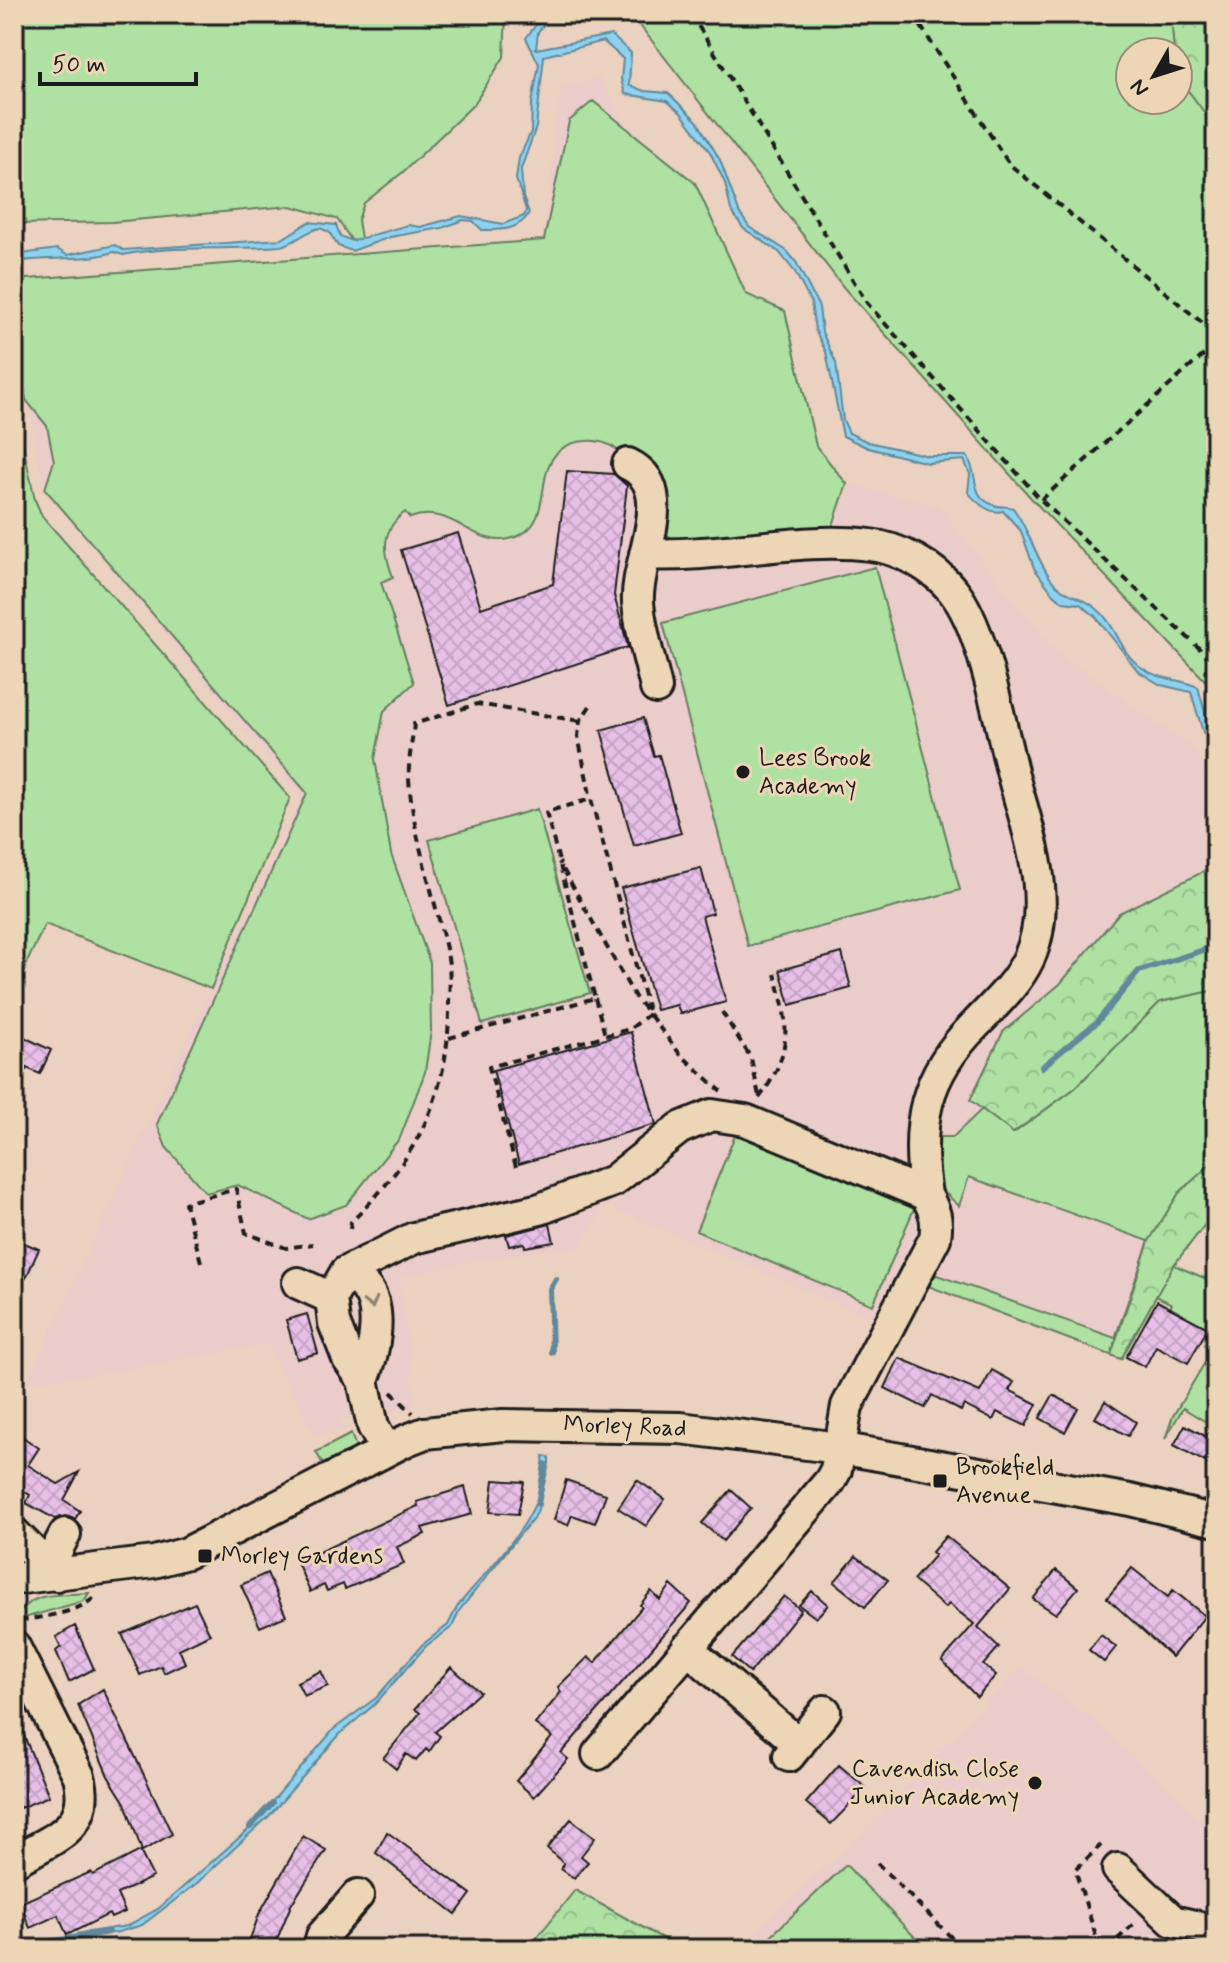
<svg xmlns="http://www.w3.org/2000/svg" width="1230" height="1963" font-family="Mynerve,sans-serif">
<defs>
<pattern id="forest-crowns" width="20" height="18" patternUnits="userSpaceOnUse" patternTransform="scale(2)"><rect width="20" height="18" fill="#aee1a2"/><path d="M2 6a3 3 0 1 1 6 0M12 15a3 3 0 1 1 6 0" fill="none" stroke="#95c08b"/></pattern>
<pattern id="building-cross-hatch" width="8" height="8" patternUnits="userSpaceOnUse" patternTransform="scale(2)"><rect width="8" height="8" fill="#e7bfe7"/><path d="M0 0l8 8M0 8l8-8" fill="none" stroke="#c6a4c6"/></pattern>
</defs>
<rect width="100%" height="100%" fill="#ebd1bf"/>
<filter id="ink" filterUnits="userSpaceOnUse"><feTurbulence type="fractalNoise" baseFrequency=".0125" numOctaves="2"/><feDisplacementMap in="SourceGraphic" scale="16" xChannelSelector="R" yChannelSelector="G"/><feConvolveMatrix kernelMatrix="1 2 1 2 8 2 1 2 1" color-interpolation-filters="sRGB"/></filter>
<g filter="url(#ink)">
<path fill="#eacccb" d="M599,77l30,56 66,50 51,111 39,17 31,135 31,38 90,22 117,145 141,99 21,44v416l-43,56 -52,93 -198,-75 -60,128 -27,-10 35,-84 -265,-113 -28,42 -96,11 -83,20 16,129 -75,13 2,10 -28,5 -47,-92 -169,31 -70,7 273,-585 -256,-307 -31,-161v-48l530,-40 17,-152z
M1020,1667l74,54 122,113v115h-479l131,-122z"/>
<path fill="#aee1a2" stroke="#657e5f" stroke-width="2" fill-rule="evenodd" d="M14,14h492l-2,43 -30,47 -71,68 -39,31 -6,17 3,19 -9,2 -15,-22 -46,-13 -179,16 -98,2z
M631,14h585v678l-184,-193 -187,-210zM1130,52h48v48h-48z
M593,101l102,82 51,111 39,17 31,135 31,38 -16,47 -153,11c-43,-20 -32,-105 -92,-101 -10,0 -21,4 -28,11 -25,23 -3,73 -45,86 -39,12 -60,-36 -103,-20l-5,-6c-24,18 -22,39 -12,65l-12,5 33,101 -30,28 -9,48 16,95 39,109 1,68 -6,41 -25,66 -54,67 -38,14 -70,-34 -32,8 -40,-46 -9,-23 150,-331 -262,-304 9,-28 -7,-35 -21,-26 -12,-72v-48l530,-40 25,-119z
M14,404l21,96 7,16 248,282 -79,191 -166,-65 -31,66z
M875,567l85,323 -212,56 -85,-323z
M537,809l53,184 -108,31 -53,-184z
M1216,990v220l-42,55 42,18v48l-48,-19 4,-8 -16,-8 -35,63 -198,-75 14,-9 178,63 34,-97 -180,-64 -10,29 -22,-21 -7,-48h23l29,-28 32,24 61,-45 85,-86z
M738,1128l178,76 -43,101 -177,-74z
M1216,1344v84l-33,-20 -18,31 8,-23z
M351,1434l6,16 -33,16 -8,-14z
M89,1593l-5,8 -67,19c11,-31 44,-24 72,-27z
M846,1865l80,84h-167l-1,-1z"/>
<path fill="url(#forest-crowns)" stroke="#657e5f" stroke-width="2" d="M1171,14h45v114l-38,-51v-25h-4z
M1216,862v128l-56,12 -85,86 -62,45 -43,-33 33,-68 57,-48 59,-71 80,-39z
M1216,1159v51l-43,56 -52,93 -10,-4 38,-114 30,-48z
M575,1890l107,59h-154z"/>
<path fill="#8ed2f0" stroke="#60899b" stroke-width="2" d="M544,14l7,1 -13,17 -2,17 75,-14 20,18 -2,32 15,6 24,2 29,28 23,39 19,52 10,15 38,24 9,11 23,45 3,25 14,31 7,57 6,13 19,9 61,14h38c12,17 2,41 27,49 6,3 12,0 19,3 16,21 22,49 38,71 13,17 29,16 45,29 15,12 21,30 31,45 20,28 46,23 71,34l18,65 -13,-20 -12,-40 -30,-7 -23,-14 -43,-55 -15,-12 -17,-2 -12,-11 -17,-23 -13,-37 -18,-20c-13,4 -27,-9 -35,-19l2,-18 -6,-14 -36,3 -60,-15 -25,-12 -17,-84 -11,-22 -4,-27 -16,-31 -16,-20 -36,-24 -12,-18 -6,-27 -15,-31 -29,-39 -14,-12 -42,-7 -4,-15 2,-20 -20,-18 -59,15 -8,71 -15,42 2,28 6,16c-10,18 -29,17 -47,17l-9,-9 -10,-1 -21,8 -52,9 -38,14 -14,-5 -9,-14 -9,-4c-14,2 -25,16 -40,18 -51,5 -106,-2 -157,9l-9,-3c-34,10 -65,4 -100,10v-7l43,-6 10,6 48,-10 8,5 159,-11 27,-17 27,3 4,11 12,5 56,-16 12,2 41,-11 42,8 21,-8 2,-6 -10,-31 3,-21 12,-26 1,-29 7,-39 -13,-26z
M543,1456l6,1v7l-12,49 -78,98 -7,16 -26,19 -51,58 -34,29 -72,83 -73,68 -54,41 -27,8 -39,1 51,-8 31,-17 90,-79 86,-101 42,-31 46,-53 26,-20 9,-18c33,-42 94,-94 86,-151z"/>
<g fill="none" stroke-linecap="round" stroke-linejoin="round">
<path stroke="#60899b" stroke-width="6" d="M1042,1067l55,-45 42,-51 77,-25
M552,1352l-2,-63 6,-10
M538,1504l7,-40
M250,1827l22,-24
M17,1947l92,-15"/>
</g>
<path fill="url(#building-cross-hatch)" stroke="#1c1c1c" stroke-width="2" d="M567,471l47,3 13,12 -13,109 14,52 -179,58 -48,-155 57,-17 23,75 72,-24z
M643,718l11,38 5,-1 22,78 -47,13 -33,-116z
M701,868l12,45 -11,3 24,86 -46,12 -3,-9 -21,5 -35,-122z
M842,953l9,35 -61,17 -10,-35z
M631,1032l25,92 -137,40 -26,-94z
M24,1037l27,13 -11,24 -13,-6 -13,26v-35z
M550,1224l4,18 -29,5 -1,-4 -15,3 -3,-11z
M22,1242l17,7 -13,29 -12,-6v-13z
M1157,1301l51,27 -20,35 -32,-17 -11,21 -19,-10z
M307,1314l11,39 -21,6 -11,-39z
M899,1358l81,34 12,-22 22,12 -5,8 28,14 -11,22 -29,-14 -4,8 -29,-15 -3,6 -29,-16 -7,13 -40,-20z
M1053,1395l25,13 -13,24 -25,-14z
M1105,1401l31,21 -8,14 -33,-18z
M1185,1425l31,17 -11,20 -31,-17z
M14,1431l25,17 -11,17 30,19 21,-12 -15,28 16,11 -5,8 -10,-3 -10,3 -29,-16 4,-8 -16,-9z
M494,1480l30,2 -6,32 -28,-2z
M566,1480l40,14 -11,29 -23,-8 -4,10 -14,-5z
M637,1480l28,19 -19,27 -28,-18z
M465,1487l7,27 -50,14 3,6 -28,13 7,17 -59,25 -2,-5 -16,7 -3,-6 -14,7 -13,-30 121,-56 -1,-4z
M731,1490l20,18 -28,33 -21,-18z
M946,1536l64,53 -32,38 21,20 -16,18 13,10 -19,22 -35,-36 32,-37 -25,-20 -4,4 -32,-28 22,-25 -3,-3z
M856,1556l32,24 -23,27 -31,-25z
M1132,1568l36,29 5,-7 32,26 -33,41 -65,-59z
M1056,1570l22,18 -22,26 -23,-15z
M267,1573l19,43 -26,11 -19,-42z
M671,1585l20,18 -130,150 7,6 -34,38 -18,-16 36,-44 -17,-13 26,-32 -3,-5 30,-30 7,6 47,-56 -2,-2 11,-14 9,9z
M812,1591l16,14 -12,13 -17,-13z
M784,1596l17,14 -51,63 -18,-16z
M195,1603l15,31 -31,15 6,14 -21,10 -3,-7 -21,9 -18,-41z
M75,1626l19,43 -25,13 -13,-31 5,-4 -5,-10z
M1101,1635l15,12 -12,15 -15,-12z
M451,1667l29,25 -45,40 5,4 -11,16 -3,-3 -10,12 -10,-7 -10,15 -13,-11 37,-45 -5,-4z
M321,1671l7,15 -24,10 -7,-14z
M103,1689l69,145 -30,17 -17,-48 -17,-27 -30,-71z
M15,1714l34,82 -29,12 -6,-11z
M839,1765l27,23 -35,36 -25,-21z
M571,1819l24,19 -14,18 7,6 -14,16 -13,-9 3,-5 -17,-16z
M387,1832l84,62 -15,20 -80,-61z
M303,1836l23,14 -35,55 -18,44h-26l12,-35z
M140,1851l13,26 -36,17 8,18 -14,6 -2,-4 -42,21 -9,-20 -28,13 -10,-25 71,-31 2,3z"/>
<g fill="none" stroke-linecap="round" stroke-linejoin="round">
<g stroke="#1c1c1c" stroke-width="36">
<path id="minor" d="M628,464c52,25 7,95 10,138 2,28 12,58 18,86
M645,554c75,4 153,-18 225,-9 29,3 64,22 83,46 31,37 47,135 60,184 15,57 42,125 16,183 -12,26 -34,46 -53,66 -52,51 -61,100 -50,171
M346,1272l68,-34 126,-29 73,-28 67,-53 32,-13 33,5 181,75c9,16 12,25 9,43l-88,168 -11,64 -6,11 -232,273
M298,1283l33,15
M363,1380c10,-23 21,-69 3,-92 -5,-6 -14,-11 -20,-16l-15,26 3,25 14,36 15,21 10,46 13,24
M14,1533l42,42
M56,1575c-5,-17 1,-26 9,-41
M14,1579l140,-17 33,-9 220,-113 18,-7 78,-8 177,3 159,20 291,52 86,21
M14,1646l65,130c13,51 -23,61 -61,83
M687,1648l112,96
M789,1756l36,-45
M1118,1869l55,52 43,10
M319,1949l3,-13 36,-41"/>
</g>
<path stroke="#1c1c1c" stroke-width="4" stroke-dasharray="8 6" stroke-linecap="butt" d="M691,14l176,289 174,197 175,164
M913,14l96,150 207,170
M1041,500l175,-156
M590,706l-10,15 -2,15 13,63 58,215 31,40 41,37
M595,998l10,37
M722,1012l29,46 8,38
M449,1038l146,-40 -49,-186 45,-13
M759,1098c33,-43 31,-74 16,-124
M516,1167l-27,-100 141,-38 19,-15 -14,-17 -76,-135
M350,1229l1,-7c64,-62 98,-124 98,-215 0,-16 2,-33 -1,-49 -12,-59 -35,-118 -39,-179 -1,-18 3,-37 5,-55l63,-20 103,17
M201,1262l-16,-59 51,-14 10,44 40,15 27,-4
M391,1392l22,21
M20,1621c25,-5 58,-7 77,-26
M877,1863l86,86
M1100,1949l-25,-79 26,-25
M1107,1949l30,-28"/>
<use href="#minor" stroke="#ecd6b5" stroke-width="30"/>
</g>
<defs><path id="oneway-chevron" d="M-2-3.5L2.5 0L-2 3.5" fill="none" stroke-width="1.6" stroke-linecap="round" stroke-linejoin="round" transform="scale(2)"/></defs>
<use stroke="#8e8270" href="#oneway-chevron" transform="translate(371 1303) rotate(76)"/>
</g>
<g fill="#1c1c1c" stroke="#ecd6b5" stroke-width="3">
<circle cx="743" cy="772" r="8"/>
<rect x="932" y="1473" width="16" height="16" rx="4"/>
<rect x="197" y="1548" width="16" height="16" rx="4"/>
<circle cx="1035" cy="1783" r="8"/>
</g>
<g text-anchor="middle" dominant-baseline="central" stroke-width="6" stroke-linejoin="round" paint-order="stroke">
<g font-size="24" fill="#1c1c1c" stroke="#ecd6b5" text-anchor="start">
<text x="759" y="758">Lees Brook<tspan x="759" dy="28">Academy</tspan></text>
<text x="956" y="1467">Brookfield<tspan x="956" dy="28">Avenue</tspan></text>
<text x="221" y="1556">Morley Gardens</text>
<text x="1019" y="1769" text-anchor="end">Cavendish Close<tspan x="1019" dy="28">Junior Academy</tspan></text>
</g>
<g font-size="24" fill="#1c1c1c" stroke="#ecd6b5">
<text transform="translate(625 1427) rotate(2)">Morley Road</text>
</g>
</g>
<rect width="1230" height="1963" fill="none" stroke="#ecd6b5" stroke-width="48"/>
<rect x="24" y="24" width="1182" height="1915" fill="none" stroke="#1c1c1c" stroke-width="3" filter="url(#ink)"/>
<g transform="translate(1154 76) rotate(231)"><circle r="38" fill="#ecd6b5" stroke="#998c78" stroke-width="2"/>
<path d="M0-6L14 30L0 20L-14 30Z" fill="#1c1c1c"/>
<text y="-12" font-size="22" font-weight="bold" text-anchor="middle" fill="#1c1c1c">N</text>
</g>
<path d="M40 72v12h156v-12" fill="none" stroke="#1c1c1c" stroke-width="4"/>
<text x="52" y="72" font-size="24" fill="#1c1c1c" stroke="#ecd6b5" stroke-width="6" paint-order="stroke">50 m</text>
</svg>
